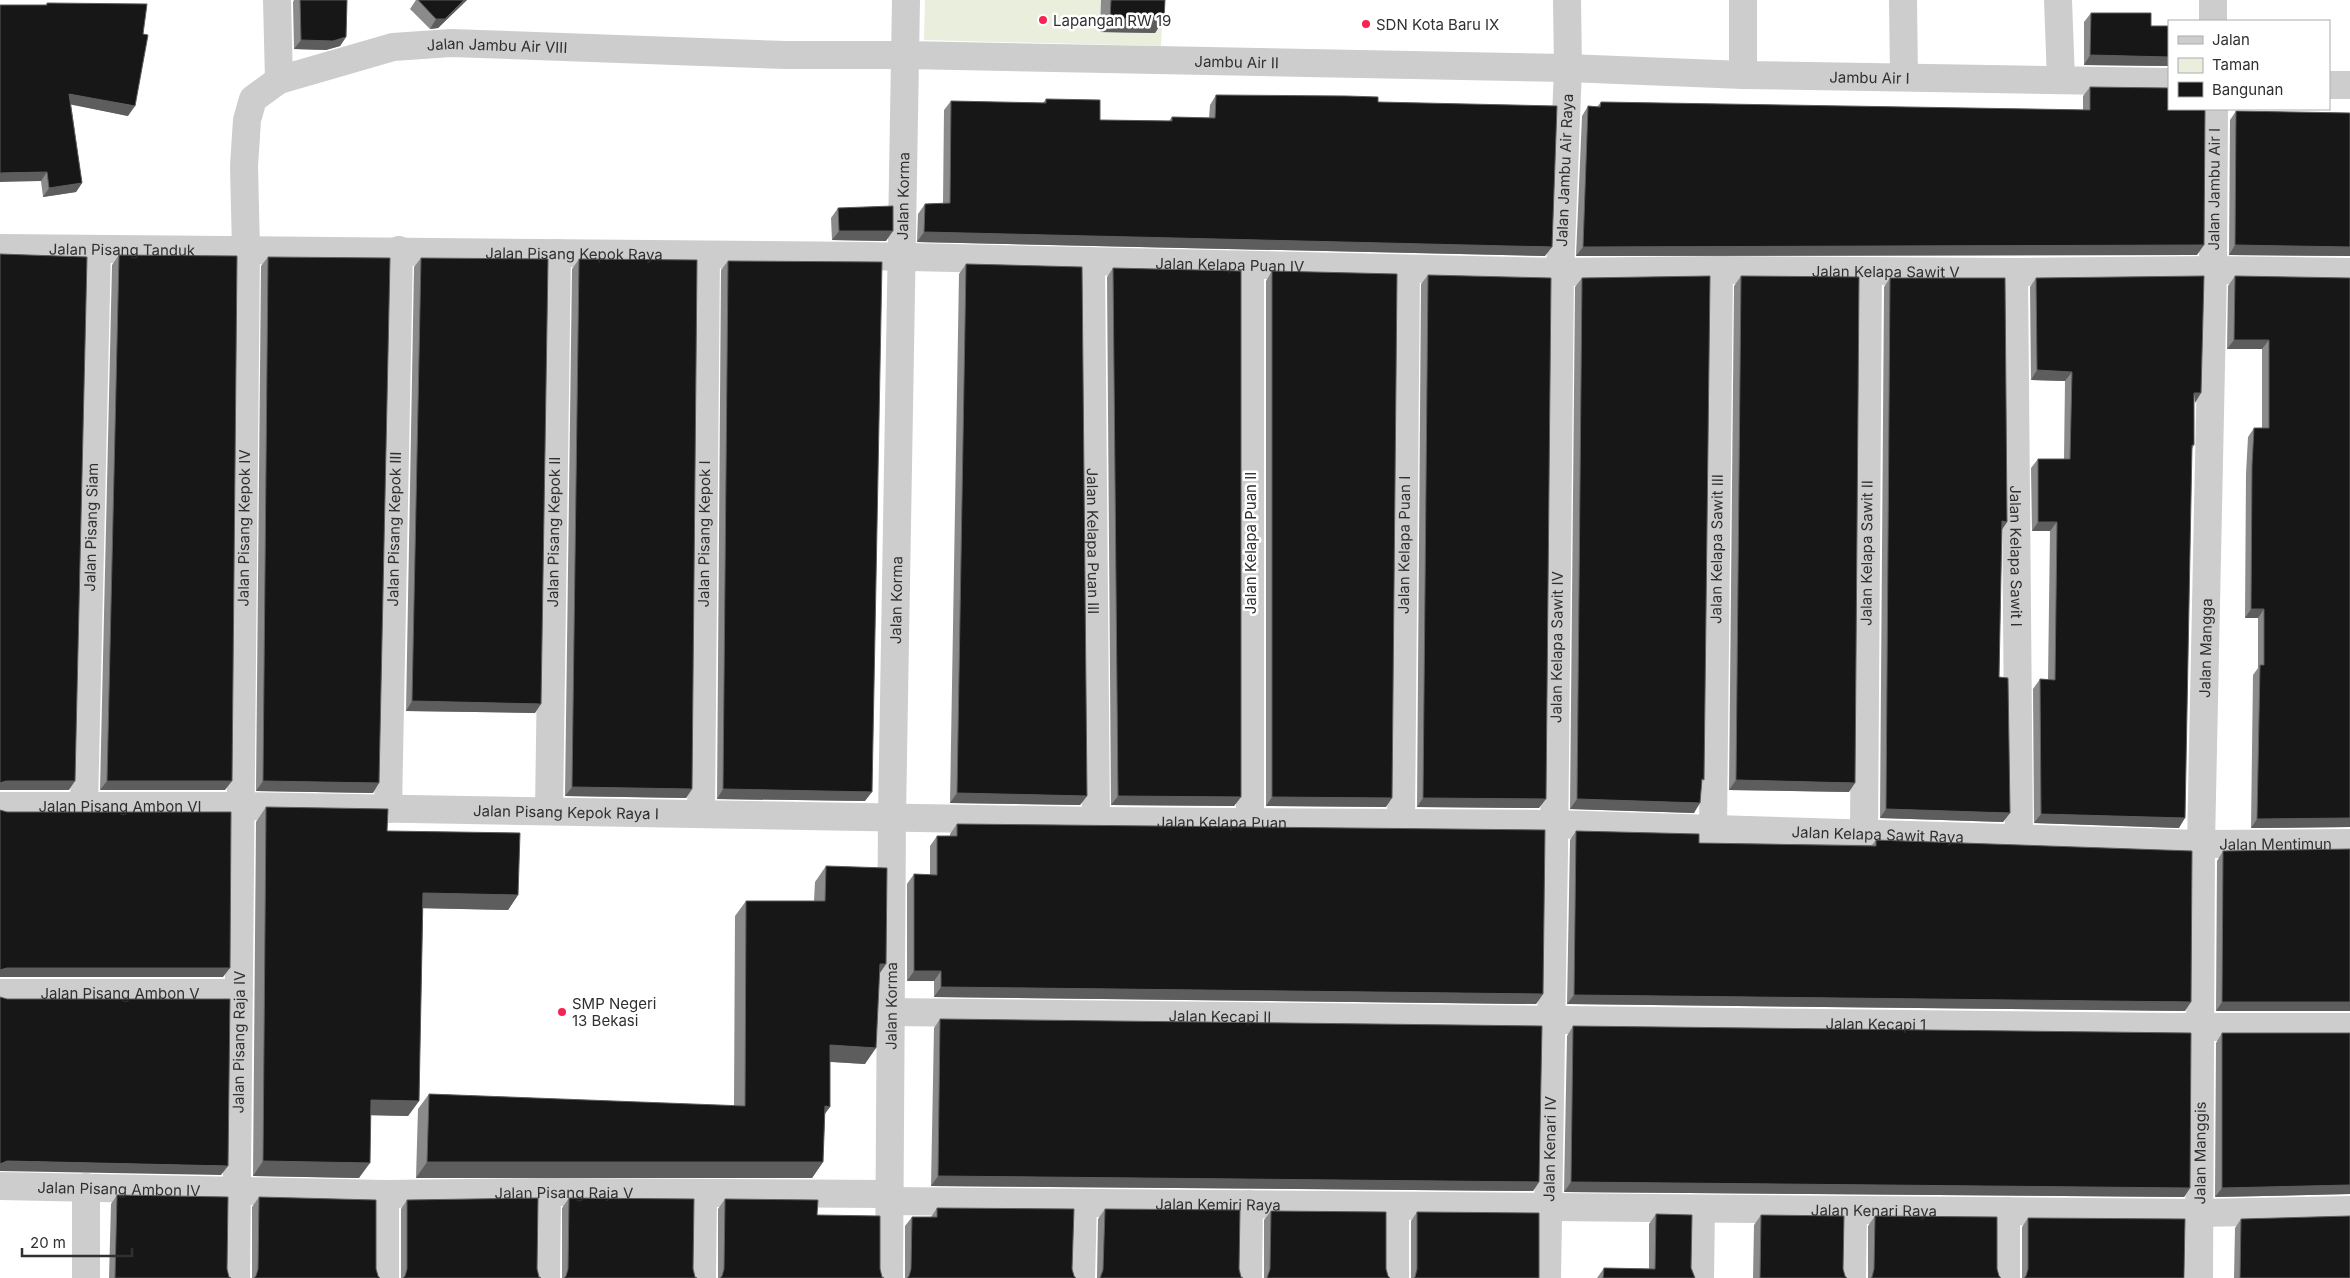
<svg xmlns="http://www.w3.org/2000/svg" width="2350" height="1278" font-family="Inter,sans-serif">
<rect width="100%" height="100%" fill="#fff"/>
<path fill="#e9eedd" d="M925,0h238l-2,46 -237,-6z"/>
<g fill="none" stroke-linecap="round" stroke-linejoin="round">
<g stroke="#cdcdcd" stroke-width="28">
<path d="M277,0l2,80"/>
<path d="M1743,0v75"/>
<path d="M1903,0l1,76"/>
<path d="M2058,0l3,80"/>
<path d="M2213,0v21"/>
<path d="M2329,85h21"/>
<path id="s1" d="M0,248l867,8 693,16 159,-2 295,2 199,-2 137,2"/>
<path id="s2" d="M1091,261l5,560"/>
<path d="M1250,265v557"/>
<path id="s3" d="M2014,272l5,566"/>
<path id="s4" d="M0,806h240l856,15 458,3 647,20 149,-1"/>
<path id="s5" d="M84,806l13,-557"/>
<path id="s6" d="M388,809l11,-559"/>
<path id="s7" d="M549,811l8,-558"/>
<path id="s8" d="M701,814l5,-559"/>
<path id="s9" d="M1401,823l5,-554"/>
<path id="s10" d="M1713,829l6,-559"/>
<path id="s11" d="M1864,833l4,-561"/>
<path id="s12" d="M0,993h239"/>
<path id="s13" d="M890,1012l1278,15h182"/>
<path id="s14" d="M0,1186l385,8 162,-2 343,2"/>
<path d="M86,1187v91"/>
<path d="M385,1194v84"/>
<path id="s15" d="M889,1201l1310,12 151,-3"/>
<path d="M2006,1211v67"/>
<path id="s16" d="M236,1278l10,-1028 -2,-84 3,-46 6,-21 26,-19 114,-33 58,-4 335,12h119l663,13 175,7 426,7"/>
<path d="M546,1278l1,-86"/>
<path d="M702,1278l1,-85"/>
<path id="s17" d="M889,1278l3,-462 14,-816"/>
<path d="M1081,1278l2,-75"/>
<path d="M1248,1278l1,-74"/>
<path d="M1395,1278v-72"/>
<path id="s18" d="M1547,1278l7,-425 6,-581 8,-204 -1,-68"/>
<path d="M1700,1278l1,-69"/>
<path d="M1852,1278l1,-68"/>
<path id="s19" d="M2199,1278l2,-434 12,-574 1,-161"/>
</g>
</g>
<path fill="#8b8b8b" d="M294,0h53l-1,37 -6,9 -14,4 -32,-1 -1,-47z
M416,0h51l-29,28 -8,1 -20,-20z
M1101,0h64l-1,19 -9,14 -55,-1z
M47,3l81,113 -57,-12 11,79 -6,9 -33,5 -2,-16 5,-176z
M2091,13l60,13h18v40l-85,-1v-43z
M2090,87l107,168 -621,1 6,-140 6,-10 9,1 4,-5 482,8v-14z
M1216,95l162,7 167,154 -628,-14 1,-28 7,-10 18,-1 1,-93 7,-9 92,2 3,-4 54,21 69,1 3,-4 37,1 1,-13z
M2236,111l114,2v143l-121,-1 1,-135z
M838,208l48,33 -54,-1 -1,-22z
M119,255l106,535h-125l12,-525z
M268,257l105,536 -117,-2 5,-525z
M421,258l114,455 -129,-2 8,-444z
M579,259l113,530 -6,9 -121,-2 7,-527z
M728,261l137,540 -148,-2 4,-529z
M966,264l121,532 -7,9 -130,-2 9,-529z
M1113,268l128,529 -7,9 -123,-1 -4,-528z
M1272,271l114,536 -120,-1v-525z
M1428,275l111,533 -122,-1 4,-523z
M1741,276l108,516 -120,-2 5,-504z
M2235,276l115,2v549l-99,1 2,-153 5,-7v-50h-13l1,-144 2,-37 6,-9h8v-79h-35l1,-63z
M1582,278l120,506 -8,29 -124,-4 5,-522z
M1890,278l117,244 -5,7 -3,148 11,136 -7,9 -123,-4 4,-531z
M2036,278l158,125v42l-2,4 -13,379 -145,-5 -1,-134 7,-10 8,1 2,-149h-18l-1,-63 7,-9h26l1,-78 -34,-1 -1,-93z
M266,807l121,24 131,64 -10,15 -85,-2 -4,193 -11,15 -38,-1 -11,63 -106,-2 3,-354z
M957,824l586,170 -7,10 -602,-7v-16h-27v-97l7,-10 16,1v-29l7,-10h13v-2z
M1576,831l123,12 173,2 4,-5 309,171 -618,-7 3,-164z
M2223,851l127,160h-134l1,-150z
M826,866l60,98 -7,10 -14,90 -35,-2 -5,52 -2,48 -11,16h-396l2,-69 11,-15 305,12 1,-190 11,-15h68l1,-19z
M940,1019l599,163 -6,9 -602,-5 3,-158z
M1573,1026l617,162 -6,9 -620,-5 3,-156z
M2222,1033h128v161l-135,3 1,-154z
M117,1195l110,74 2,8 2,1h-122l2,-74z
M259,1197l117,72 2,7 2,2h-128v-71z
M569,1198l124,71 2,8 2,1h-135v-70z
M725,1199l92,16 63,54 2,8 2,1h-166v-69z
M407,1200l130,69 2,8 2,1h-140v-69z
M937,1208l135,61 2,7 2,2h-171v-52l7,-9h19z
M1105,1209l134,60 2,8 2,1h-146l1,-59z
M1271,1211l115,58 2,7 2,2h-126v-58z
M1417,1212l122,66h-128v-57z
M1656,1214l35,54 4,10h-98l7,-10 45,1v-45z
M1761,1215l82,54 2,7 2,2h-94l1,-53z
M1875,1216l122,53 2,7 2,2h-133v-52z
M2028,1218l156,60h-162v-51z
M2241,1219l109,59h-116l1,-50z"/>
<path fill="#5d5d5d" d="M464,0h3l-29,28 -8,1 6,-10z
M1110,18l54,1 -9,14 -55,-1z
M346,37l-6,9 -14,4 -32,-1 7,-9z
M2090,55l79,2v9l-85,-1z
M69,94l66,12 -7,10 -65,-13z
M47,172l-6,9 -41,1v-9z
M82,183l-6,9 -33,5 6,-9z
M839,231h54l-7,10 -54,-1z
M924,232l628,15 -7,9 -628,-14z
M2204,245l-7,10 -621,1 7,-9z
M2235,245l115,2v9l-121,-1z
M2234,340h35l-7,9h-35z
M2037,370l35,2 -7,9 -34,-1z
M2194,393h7l-6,10z
M2002,521l5,1 -6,9z
M2038,522h19l-7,9h-18z
M2251,609h13l-6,9h-13z
M412,701l129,3 -6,9 -129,-2z
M1736,780l119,3 -6,9 -120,-2z
M6,781h69l-6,9h-69v-7z
M107,781h125l-7,9h-125z
M263,781l116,2 -6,10 -117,-2z
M572,787l120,2 -6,9 -121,-2z
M723,789l149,3 -7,9 -148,-2z
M957,793l130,3 -7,9 -130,-2z
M1118,796l123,1 -7,9 -123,-1z
M1272,797l120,1 -6,9 -120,-1z
M1423,798l123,1 -7,9 -122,-1z
M1577,799l123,4 -6,10 -124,-4z
M1886,809l124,4 -7,9 -123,-4z
M2041,814l144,4 -6,10 -145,-5z
M2350,818v9l-99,1 6,-9z
M423,893l95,2 -10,15 -95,-2z
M880,964h6l-11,16z
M7,968h223l-7,9h-223v-7z
M914,971h27l-7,10h-27z
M941,987l602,7 -7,10 -602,-7z
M1574,995l617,7 -6,9 -618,-7z
M2222,1002h128v9h-134z
M830,1045l46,3 -11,16 -46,-3z
M371,1100l48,1 -11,15 -48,-1z
M825,1106l5,1 -11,15z
M7,1161l221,5 -7,9 -221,-4v-7z
M263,1161l107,2 -11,15 -106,-2z
M427,1162h396l-11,16h-396z
M938,1176l601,6 -6,9 -602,-5z
M1571,1182l619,6 -6,9 -620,-5z
M2350,1185v9l-135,3 7,-9z"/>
<path fill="#171717" stroke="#5d5d5d" d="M300,0h47l-1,37 -13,4 -32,-1z
M418,0h46l-19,19h-9z
M1111,0h54l-1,19 -54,-1z
M47,3l100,1 -4,30 5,1 -13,71 -66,-12 13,89 -33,5 -2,-16 -47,1v-168h47z
M2091,13h60v13h18v31l-79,-2z
M2090,87l79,1v21h36l-1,136 -621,2 5,-141 12,1 1,-5 489,8z
M1216,95l131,1 31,1v5l179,4 -5,141 -628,-15 1,-28 25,-1 1,-102 95,2v-4l54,1v20l72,1v-4l43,1z
M2236,111l114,2v134l-115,-2z
M893,206v25h-54l-1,-23z
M0,254l87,3 -12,524h-69l-6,2z
M119,255l118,1 -5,525h-125z
M268,257l122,1 -11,525 -116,-2z
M421,258l127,1 -7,445 -129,-3z
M579,259l118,1 -5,529 -120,-2z
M728,261l154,1 -10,530 -149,-3z
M966,264l116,3 5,529 -130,-3z
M1113,268l128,3v526l-123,-1z
M1272,271l125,3 -5,524 -120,-1z
M1428,275l123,3 -5,521 -123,-1z
M1710,276l-6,504 -2,-1 -2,24 -123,-4 5,-521z
M1741,276l118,1 -4,506 -119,-3z
M2204,276l-3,117h-7v52h-2l-7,373 -144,-4 -1,-135 15,1 2,-158h-19v-63h32l2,-87 -35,-2 -1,-92z
M2235,276l115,2v540l-93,1 3,-154h4v-56h-13l1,-144 2,-37h15v-88h-35z
M1890,278h115l2,244 -5,-1 -3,156 9,1 2,135 -124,-4z
M266,807l122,2 -1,22 133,2 -2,62 -95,-2 -4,208 -48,-1 -1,63 -107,-2z
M0,810l7,2h224l-1,156h-223l-7,2z
M957,824l588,6 -2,164 -602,-7v-16h-27v-97l23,1v-39h20z
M1576,831l123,3v9l177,3v-6l316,11 -1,151 -617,-7z
M2350,849v153h-128l1,-151z
M826,866l61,2 -1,96h-6l-4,84 -46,-3v62l-5,-1 -2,56h-396l2,-68 316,12 1,-205h79z
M0,997l7,2h223l-2,167 -221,-5 -7,3z
M940,1019l602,7 -3,156 -601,-6z
M1573,1026l618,7 -1,155 -619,-6z
M2222,1033h128v152l-128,3z
M117,1195l111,2 -1,72 2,8 2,1h-116z
M259,1197l117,3v69l2,7 2,2h-126l2,-2 2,-7z
M538,1198l-1,71 2,8 2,1h-138l2,-2 2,-7v-69z
M569,1198l125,1 -1,70 2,8 2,1h-133l2,-2 2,-7z
M725,1199l93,1 -1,15 63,1v53l2,8 2,1h-164l2,-2 2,-7z
M937,1208l137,1 -2,60 2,7 2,2h-169l2,-2 2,-7 1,-52h25z
M1105,1209l135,1 -1,59 2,8 2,1h-143l3,-8z
M1271,1211l115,1v57l2,7 2,2h-123l3,-9z
M1417,1212l122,1v65h-125l1,-1 2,-8z
M1656,1214l36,1 -1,53 4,10h-92l1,-10 51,1z
M1761,1215l83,1 -1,53 2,7 2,2h-87z
M1875,1216l122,1v52l2,7 2,2h-130l1,-1 2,-8z
M2350,1216v62h-110l1,-59z
M2028,1218l157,1 -1,59h-160l2,-2 2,-7z"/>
<g fill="#f62353" stroke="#fff" stroke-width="2">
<circle cx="1043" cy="20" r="5"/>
<circle cx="1366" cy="24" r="5"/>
<circle cx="562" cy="1012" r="5"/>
</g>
<g text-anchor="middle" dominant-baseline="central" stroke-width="5" stroke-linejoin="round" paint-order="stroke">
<g font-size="15" fill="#303030" stroke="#fff" text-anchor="start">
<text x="1053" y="20">Lapangan RW 19</text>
<text x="1376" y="24">SDN Kota Baru IX</text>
<text x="572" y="1003">SMP Negeri<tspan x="572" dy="17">13 Bekasi</tspan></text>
</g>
<g font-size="15" fill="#303030" stroke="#fff">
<text stroke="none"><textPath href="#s16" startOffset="1435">Jalan Jambu Air VIII</textPath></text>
<text stroke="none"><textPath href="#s16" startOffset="2175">Jambu Air II</textPath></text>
<text stroke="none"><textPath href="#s16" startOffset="2808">Jambu Air I</textPath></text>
<text stroke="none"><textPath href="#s18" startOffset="1108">Jalan Jambu Air Raya</textPath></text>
<text stroke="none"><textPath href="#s19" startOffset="1089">Jalan Jambu Air I</textPath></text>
<text stroke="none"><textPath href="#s17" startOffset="1082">Jalan Korma</textPath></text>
<text stroke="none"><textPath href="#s1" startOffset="122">Jalan Pisang Tanduk</textPath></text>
<text stroke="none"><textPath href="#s1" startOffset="574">Jalan Pisang Kepok Raya</textPath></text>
<text stroke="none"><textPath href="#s1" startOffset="1230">Jalan Kelapa Puan IV</textPath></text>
<text stroke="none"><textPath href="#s1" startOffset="1886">Jalan Kelapa Sawit V</textPath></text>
<text stroke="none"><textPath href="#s5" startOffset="279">Jalan Pisang Siam</textPath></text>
<text stroke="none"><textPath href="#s16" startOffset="750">Jalan Pisang Kepok IV</textPath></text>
<text stroke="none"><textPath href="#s6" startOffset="280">Jalan Pisang Kepok III</textPath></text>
<text stroke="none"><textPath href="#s7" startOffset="279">Jalan Pisang Kepok II</textPath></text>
<text stroke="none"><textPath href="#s8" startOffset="280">Jalan Pisang Kepok I</textPath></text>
<text stroke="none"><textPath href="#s2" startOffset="280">Jalan Kelapa Puan III</textPath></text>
<text transform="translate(1250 543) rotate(-90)">Jalan Kelapa Puan II</text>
<text stroke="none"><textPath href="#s9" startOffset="278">Jalan Kelapa Puan I</textPath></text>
<text stroke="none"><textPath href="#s10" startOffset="280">Jalan Kelapa Sawit III</textPath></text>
<text stroke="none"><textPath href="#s11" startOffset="280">Jalan Kelapa Sawit II</textPath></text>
<text stroke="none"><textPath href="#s3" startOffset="284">Jalan Kelapa Sawit I</textPath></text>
<text stroke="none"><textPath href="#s17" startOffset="678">Jalan Korma</textPath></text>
<text stroke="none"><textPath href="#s18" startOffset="631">Jalan Kelapa Sawit IV</textPath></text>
<text stroke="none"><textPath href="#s19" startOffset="630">Jalan Mangga</textPath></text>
<text stroke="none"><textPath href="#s4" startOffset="120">Jalan Pisang Ambon VI</textPath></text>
<text stroke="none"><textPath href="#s4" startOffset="566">Jalan Pisang Kepok Raya I</textPath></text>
<text stroke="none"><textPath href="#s4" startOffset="1222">Jalan Kelapa Puan</textPath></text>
<text stroke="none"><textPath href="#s4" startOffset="1878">Jalan Kelapa Sawit Raya</textPath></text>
<text stroke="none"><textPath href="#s4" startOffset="2276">Jalan Mentimun</textPath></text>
<text stroke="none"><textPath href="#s12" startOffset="120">Jalan Pisang Ambon V</textPath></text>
<text stroke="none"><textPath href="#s17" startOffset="272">Jalan Korma</textPath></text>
<text stroke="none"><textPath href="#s13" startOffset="330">Jalan Kecapi II</textPath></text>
<text stroke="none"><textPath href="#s13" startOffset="986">Jalan Kecapi 1</textPath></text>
<text stroke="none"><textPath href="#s16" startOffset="236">Jalan Pisang Raja IV</textPath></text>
<text stroke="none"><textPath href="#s18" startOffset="129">Jalan Kenari IV</textPath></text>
<text stroke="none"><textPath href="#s19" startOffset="125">Jalan Manggis</textPath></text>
<text stroke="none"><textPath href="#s14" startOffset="119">Jalan Pisang Ambon IV</textPath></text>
<text stroke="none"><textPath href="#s14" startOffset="564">Jalan Pisang Raja V</textPath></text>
<text stroke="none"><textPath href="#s15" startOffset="329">Jalan Kemiri Raya</textPath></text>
<text stroke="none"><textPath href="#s15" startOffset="985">Jalan Kenari Raya</textPath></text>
</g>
</g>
<rect x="2168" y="20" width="162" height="90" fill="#ffffff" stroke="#acacac"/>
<rect x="2178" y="36" width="25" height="8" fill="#cdcdcd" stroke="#acacac"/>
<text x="2212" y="45" font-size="15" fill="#303030">Jalan</text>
<rect x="2178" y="58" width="25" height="15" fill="#e9eedd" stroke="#acacac"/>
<text x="2212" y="70" font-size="15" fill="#303030">Taman</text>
<rect x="2178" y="82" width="25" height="15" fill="#171717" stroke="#acacac"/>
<text x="2212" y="95" font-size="15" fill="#303030">Bangunan</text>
<path d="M22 1248v8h110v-8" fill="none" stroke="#303030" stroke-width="2.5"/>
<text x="30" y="1248" font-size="15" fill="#303030" stroke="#ffffff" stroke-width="4" paint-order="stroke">20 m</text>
</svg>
